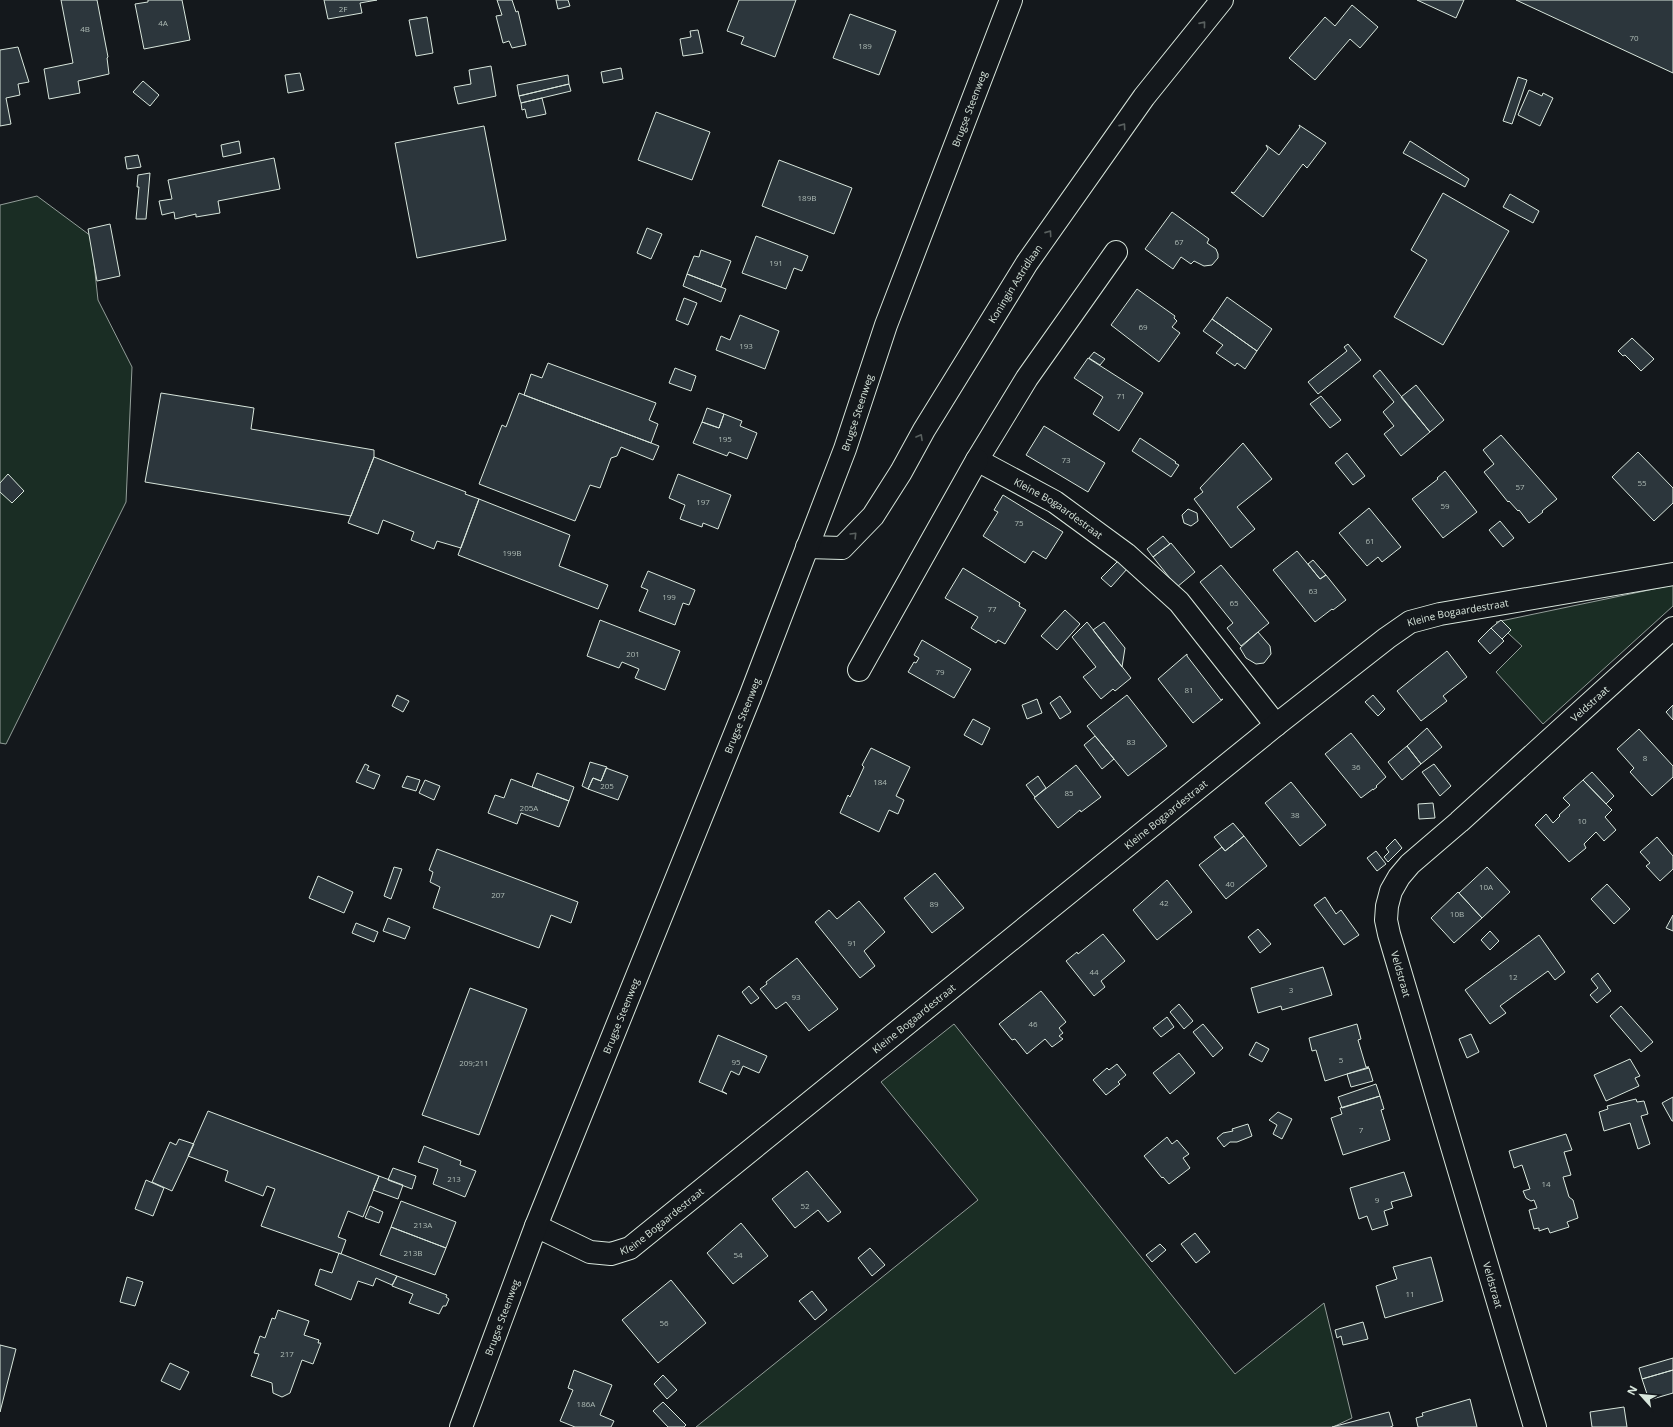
<svg xmlns="http://www.w3.org/2000/svg" width="1673" height="1427" font-family="'Open Sans',sans-serif">
<rect width="100%" height="100%" fill="#14181c"/>
<path fill="#1a2d24" stroke="#939e99" d="M37,196l54,40 7,64 34,67 -6,135 -120,242 -6,-1v-538z
M1673,585v21l-130,118 -47,-52 26,-26 -26,-24z
M954,1024l281,350 89,-71 28,115 -19,9h-637l282,-227 -97,-118z"/>
<path fill="#2c363c" stroke="#d8e6dc" d="M61,0h36l11,57 -1,1 2,16 -31,7 2,12 -31,6 -5,-30 29,-6z
M148,0h34l8,40 -46,9 -9,-45 13,-2z
M324,0h53l-17,3 2,10 -34,6z
M497,0h15l4,12 2,-1 8,34 -14,3 -3,-7 -6,2 -7,-27 6,-1z
M556,0h12l2,6 -12,3z
M739,0h57l-21,57 -34,-13 3,-7 -17,-6z
M1417,0h47l-8,18z
M1516,0h157v73z
M1352,5l26,22 -18,21 -10,-9 -35,41 -26,-22 36,-41 10,9z
M850,14l46,17 -17,44 -46,-17z
M427,17l6,36 -17,3 -7,-36z
M698,30l5,23 -20,3 -3,-17 11,-2 -1,-6z
M18,47l11,35 -11,2 2,11 -14,3 5,26 -11,2v-76z
M491,66l5,30 -38,8 -4,-17 17,-3 -2,-14z
M621,68l2,11 -20,4 -2,-11z
M300,73l4,17 -16,3 -3,-18z
M568,75l1,9 -50,12 -2,-11z
M1518,77l9,3 -15,44 -9,-3z
M143,81l16,14 -9,11 -17,-14z
M569,84l2,7 -50,12 -2,-7z
M1529,90l13,6 1,-3 10,5 -13,28 -22,-11z
M542,98l4,16 -19,4 -2,-9 -3,1 -1,-7z
M656,112l54,20 -18,48 -54,-20z
M1299,125l27,18 -19,25 -4,-4 -40,53 -32,-25 3,1 34,-44 -2,-4 13,10 21,-28z
M484,126l22,114 -89,18 -22,-115z
M239,141l2,12 -18,4 -2,-12z
M1410,141l59,38 -4,8 -62,-34z
M138,155l3,12 -14,2 -2,-12z
M274,158l6,31 -62,12 2,12 -24,4v-3l-21,5 -1,-7 -12,3 -3,-14 13,-2 -4,-19z
M779,160l73,28 -18,46 -72,-28z
M150,173l-4,46h-10l3,-32h-2l1,-12z
M1443,193l66,38 -66,114 -49,-28 33,-57 -16,-10z
M1510,194l29,17 -6,12 -30,-16z
M1172,212l37,27 -2,4 9,6 2,5v4l-6,7 -8,1 -10,-5 -3,3 -10,-7 -8,12 -28,-20z
M110,224l10,52 -23,5 -9,-52z
M647,228l15,6 -11,25 -14,-6z
M756,236l52,20 -6,15 -8,-3 -8,21 -44,-16z
M701,250l30,11 -10,26 -34,-13 7,-18 5,1z
M687,274l39,15 -5,13 -38,-16z
M1137,289l38,27 -1,2 3,3 -5,6 8,6 -21,29 -48,-37z
M1227,297l45,32 -15,22 -45,-32z
M684,298l13,5 -9,22 -12,-5z
M740,315l39,16 -14,38 -49,-19 5,-14 9,4z
M1212,319l45,32 -12,18 -8,-6 -2,3 -19,-13 7,-8 -20,-14z
M1632,338l22,21 -13,12 -16,-16 -2,1 -5,-5z
M1348,344l13,16 -43,34 -10,-12 39,-31 -3,-4z
M1094,352l11,7 -5,6 -11,-7z
M1088,358l55,35 -24,38 -26,-17 10,-17 -29,-19z
M548,363l108,40 -7,17 9,4 -7,19 -127,-48 7,-21 11,4z
M675,368l21,8 -5,15 -22,-8z
M1380,370l50,62 -29,24 -17,-22 10,-8 -11,-14 11,-10 -21,-26z
M1416,385l28,35 -14,12 -29,-35z
M161,393l93,15 -3,21 123,21v7l-23,59 -206,-34z
M519,393l140,53 -6,14 -32,-13 -4,9 -6,2 -11,30 -10,-3 -15,36 -96,-37 23,-59 4,2z
M1321,396l20,24 -11,8 -20,-24z
M707,408l17,6 -5,14 -17,-6z
M724,414l18,7 -2,5 17,7 -10,26 -18,-7 -2,4 -34,-13 9,-21 17,6z
M1044,426l61,37 -17,29 -62,-37z
M1501,435l56,64 -15,12 1,1 -14,11 -10,-13 -1,1 -9,-10 -1,1 -24,-30 10,-8 -11,-14z
M1140,438l36,24 -1,1 4,2 -8,12 -39,-26z
M1243,443l29,36 -35,28 18,22 -24,19 -37,-49 9,-7 -3,-4z
M1638,452l35,36v15l-19,18 -42,-44z
M1347,453l18,23 -12,9 -18,-22z
M374,457l92,35 -1,2 14,5 -18,49 -24,-7 -3,8 -23,-9 3,-8 -31,-12 -5,14 -30,-11z
M1445,471l32,41 -34,26 -31,-39 26,-20 -1,-1z
M8,474l16,17 -12,12 -12,-11v-9z
M678,474l53,21 -13,34 -15,-6 -1,4 -22,-8 5,-14 -16,-7z
M1003,495l60,37 -17,27 -13,-8 -8,12 -42,-27 15,-24 -4,-2z
M479,499l91,36 -11,31 49,19 -10,24 -140,-54z
M1369,508l32,39 -19,15 -4,-5 -11,9 -28,-33z
M1188,509l9,4 1,8 -7,5 -7,-3 -2,-8z
M1500,521l14,17 -11,9 -14,-17z
M1163,536l7,8 -17,13 -6,-8z
M1171,543l24,29 -18,15 -24,-30z
M1297,551l23,28 6,-4 20,25 -13,10 -1,-1 -17,13 -42,-52z
M1313,560l13,15 -6,4 -12,-15z
M1118,561l9,8 -16,18 -10,-9z
M1221,565l48,58 -28,23 -14,-18 6,-5 -33,-41z
M963,568l57,35 -1,3 7,4 -21,34 -7,-4 -2,3 -25,-15 7,-11 -33,-19z
M648,571l47,19 -6,15 -6,-2 -8,22 -36,-14 9,-21 -7,-3z
M1065,610l15,14 -23,26 -16,-14z
M600,620l80,31 -15,39 -30,-12 4,-9 -17,-7 -3,6 -32,-12z
M1501,620l10,10 -9,9 -11,-11z
M1087,622l44,56 -16,13 -2,-2 -12,10 -18,-22 13,-10 -24,-30z
M1104,622l21,26 -3,19 -29,-37z
M1491,628l13,13 -14,13 -12,-13z
M1258,632l12,14 1,8 -7,9 -8,1 -10,-6 -6,-10z
M922,640l49,29 -17,29 -46,-26 6,-10 2,1 3,-5 -5,-3z
M1447,651l20,26 -24,19 4,5 -26,20 -24,-30z
M1187,654v2l34,44 2,-1 -30,24 -35,-44z
M397,695l12,6 -6,11 -11,-6z
M1127,695l40,51 -39,30 -41,-50z
M1373,695l12,14 -7,7 -13,-14z
M1060,696l11,16 -11,7 -10,-16z
M1037,699l5,14 -15,6 -5,-14z
M1673,705v15l-7,-8z
M973,719l17,9 -8,17 -18,-10z
M1427,728l15,19 -21,17 -14,-18z
M1639,729l34,37v11l-21,19 -22,-24 4,-4 -17,-19z
M1351,733l35,44 -10,9 1,1 -4,3v-1l-12,9 -36,-44z
M1095,736l19,23 -12,10 -18,-24z
M1407,746l14,18 -19,16 -14,-18z
M871,748l39,19 -14,29 8,4 -6,14 -9,-4 -10,22 -39,-19 8,-18 2,2 14,-30 -2,-2z
M590,762l17,5 -6,14 -8,-3 -5,11 -6,-3z
M365,764l4,2 -2,4 13,5 -6,14 -18,-7z
M1434,764l17,22 -11,10 -18,-24z
M1076,765l25,32 -20,15 -1,-2 -22,18 -24,-30z
M606,768l22,8 -10,24 -30,-11 5,-11 8,3z
M1592,772l22,24 -8,8 -23,-24z
M537,773l37,14 -5,14 -37,-14z
M407,776l13,4 -4,11 -14,-4z
M1038,776l8,12 -11,9 -9,-12z
M511,779l58,22 -10,26 -38,-14 -4,11 -29,-11 7,-18 9,3z
M425,780l15,6 -6,14 -15,-7z
M1583,780l29,30 -7,7 11,13 -12,11 -8,-9 -12,12 2,4 -17,14 -34,-37 11,-11 7,9 7,-7 -1,-1 11,-10 -7,-7z
M1291,782l35,43 -26,21 -35,-43z
M1433,803l2,15 -16,1 -1,-15z
M1233,823l11,13 -19,15 -11,-14z
M1244,836l23,30 -41,33 -27,-34 23,-18 3,4z
M1657,837l16,19v13l-13,12 -14,-15 4,-3 -10,-11z
M1395,839l7,9 -14,14 -4,-5 5,-5 -3,-4z
M437,849l141,53 -7,21 -20,-8 -12,33 -106,-40 7,-21 -10,-5 3,-10 -4,-2z
M1376,851l10,13 -9,7 -10,-13z
M394,867l8,2 -11,30 -7,-3z
M1487,867l23,25 -28,26 -23,-25z
M935,873l29,35 -32,25 -28,-35z
M318,876l35,16 -9,21 -35,-15z
M1167,880l25,32 -35,28 -24,-30z
M1607,884l23,25 -16,15 -23,-25z
M1458,892l24,26 -28,25 -23,-25z
M1325,897l11,17 5,-4 18,25 -15,10 -30,-40z
M859,901l26,31 -21,19 11,15 -15,12 -45,-56 14,-12 8,9z
M1673,915v16l-7,-3z
M388,918l22,9 -5,12 -22,-8z
M356,923l22,9 -4,10 -22,-9z
M1258,929l13,15 -11,9 -12,-16z
M1490,931l9,10 -9,9 -9,-10z
M1103,934l22,27 -24,20 4,6 -11,9 -28,-35 11,-9 1,2z
M1539,935l26,37 -10,8 -7,-9 -48,35 6,7 -16,11 -25,-34z
M797,958l41,51 -29,22 -23,-29 -10,7 -16,-20 7,-5 -1,-2z
M1323,967l9,28 -50,15 -1,-4 -23,7 -7,-25z
M1598,973l13,18 -14,12 -7,-8 8,-7 -7,-9z
M749,986l10,12 -8,6 -9,-12z
M470,988l57,21 -48,126 -57,-20z
M1041,991l25,31 -7,6 4,5 -4,3 4,3 -11,8 -7,-8 -18,15 -12,-15 -3,1 -13,-16z
M1179,1004l14,17 -9,8 -14,-17z
M1621,1006l32,36 -12,10 -31,-36z
M1167,1017l7,10 -13,10 -8,-9z
M1203,1024l20,24 -10,9 -20,-25z
M1357,1024l4,15 -3,1 8,27h3l-44,14 -9,-31 -4,1 -3,-13z
M1471,1034l8,18 -12,6 -8,-19z
M718,1035l49,21 -8,17 -16,-7 -4,9 -8,-4 -9,20 5,3 -28,-12z
M1256,1042l13,7 -7,13 -13,-7z
M1179,1053l16,20 -25,21 -17,-21z
M1630,1059l10,17 -5,2 4,8 -33,15 -12,-26z
M1117,1064l9,11 -8,7 2,2 -14,11 -13,-15 14,-12 2,2z
M1369,1068l4,13 -22,6 -4,-13z
M1376,1084l4,12 -38,12 -4,-11z
M1380,1096l4,13 -3,1 9,30 -47,15 -12,-37 11,-4 -2,-6z
M1673,1097v24h-1l-10,-18z
M1636,1099l1,3 7,-1 4,13 -7,2 9,28 -12,5 -8,-26 -26,8 -5,-19 9,-3 -1,-3z
M208,1111l171,65 -16,41 -15,-6 -10,26 8,3 -5,14 -80,-28 14,-37 -8,-3 -4,10 -38,-15 3,-10 -40,-15z
M1278,1112l14,7 -10,20 -9,-5 4,-9 -8,-5z
M1248,1124l4,12 -15,6h-7l-6,5 -7,-9 6,-5 10,-2 -1,-2z
M1566,1134l6,16 -8,2 7,23 -8,2 6,20 4,3 5,18 -11,4 2,5 -19,6 -2,-5 -9,3v-3l-5,1 -5,-19 8,-2 -3,-8 -3,1 -5,-3 -3,-7 7,-2 -8,-24 -8,3 -5,-17z
M1167,1137l5,7 5,-4 12,14 -6,4 7,10 -21,16 -6,-7 -1,1 -18,-22z
M179,1139l15,5 -22,47 -20,-9 18,-40 6,3z
M424,1146l37,15 -1,4 16,6 -11,26 -32,-13 5,-15 -20,-7z
M393,1168l23,8 -4,13 -24,-9z
M807,1171l34,41 -13,10 -10,-12 -23,18 -23,-29z
M1404,1172l8,24 -21,6 2,6 -9,3 4,14 -16,5 -5,-14 -8,3 -9,-31z
M379,1176l24,9 -5,14 -25,-9z
M146,1180l18,8 -11,28 -18,-7z
M401,1201l55,21 -10,26 -55,-21z
M370,1206l13,6 -4,11 -14,-5z
M741,1223l27,33 -35,28 -26,-31z
M391,1227l55,21 -11,27 -55,-20z
M1195,1233l15,19 -14,11 -15,-19z
M1160,1244l6,6 -14,12 -6,-7z
M870,1248l15,17 -13,11 -14,-18z
M339,1253l58,23 -5,9 -16,-7 -3,8 -15,-5 -7,19 -36,-15 5,-16 12,4z
M1431,1257l12,44 -58,17 -9,-32 21,-7 -4,-12z
M397,1276l50,19 -1,2 3,2 -3,7h-3l-4,8 -30,-11 4,-9 -21,-8z
M127,1277l16,5 -8,24 -15,-4z
M671,1280l35,43 -48,40 -36,-43z
M812,1291l15,19 -12,10 -16,-19z
M278,1310l31,11 -5,14 15,5 -1,3h3l-8,21 -11,-4 -12,33 -8,4 -9,-4 -1,-10 -21,-7 8,-22 -5,-1 6,-17 5,2 7,-20 3,1z
M1363,1322l5,17 -25,6 -2,-9 -4,2 -2,-8z
M0,1345l16,4 -16,63z
M1673,1358v12l-31,9 -3,-11z
M170,1363l19,9 -9,18 -19,-9z
M574,1370l38,15 -12,30 14,6 -3,6h-36l-15,-6 13,-31 -5,-2z
M1673,1370v23l-24,7 -7,-21z
M663,1375l14,15 -10,9 -13,-15z
M1470,1399l7,28h-59l-2,-9 7,-2 -1,-3z
M663,1402l23,23 -2,2h-16l-15,-16z
M1624,1407l3,20h-35l-2,-15z
M1389,1412l4,14 -3,1h-58z"/>
<g fill="none" stroke-linecap="round" stroke-linejoin="round">
<g stroke="#d8e6dc" stroke-width="24">
<g id="street">
<path id="s1" d="M1116,252l-89,126 -50,82 78,42 71,52 53,48 97,123"/>
<path d="M859,670l118,-210"/>
<path id="s2" d="M536,1226l54,26 21,2 19,-6 646,-523 111,-87 23,-16 30,-8 233,-40"/>
<path id="s3" d="M1535,1427l-146,-493 -3,-14 1,-14 4,-15 8,-14 11,-13 49,-42 214,-194"/>
</g>
</g>
<g stroke="#d8e6dc" stroke-width="24">
<g id="secondary">
<path id="s4" d="M807,547l35,1 31,-32 28,-44 23,-42 103,-167 117,-166 78,-97"/>
</g>
</g>
<g stroke="#d8e6dc" stroke-width="24">
<g id="primary">
<path id="s5" d="M461,1427l75,-201 215,-532 94,-245 41,-124 125,-325"/>
</g>
</g>
<use href="#street" stroke="#14181c" stroke-width="22"/>
<use href="#secondary" stroke="#14181c" stroke-width="22"/>
<use href="#primary" stroke="#14181c" stroke-width="22"/>
</g>
<defs><path id="oneway-chevron" d="M-2-3.5L2.5 0L-2 3.5" fill="none" stroke-width="1.6" stroke-linecap="round" stroke-linejoin="round"/></defs>
<g stroke="#59605f">
<use href="#oneway-chevron" transform="translate(1203 24) rotate(-51)"/>
<use href="#oneway-chevron" transform="translate(1123 126) rotate(-55)"/>
<use href="#oneway-chevron" transform="translate(1049 233) rotate(-55)"/>
<use href="#oneway-chevron" transform="translate(920 437) rotate(-61)"/>
<use href="#oneway-chevron" transform="translate(854 535) rotate(-46)"/>
</g>
<g text-anchor="middle" dominant-baseline="central" stroke-width="3" stroke-linejoin="round" paint-order="stroke">
<g font-size="8" fill="#adbab4">
<text x="343" y="8">2F</text>
<text x="163" y="22">4A</text>
<text x="85" y="28">4B</text>
<text x="1634" y="37">70</text>
<text x="865" y="45">189</text>
<text x="807" y="197">189B</text>
<text x="1179" y="241">67</text>
<text x="776" y="262">191</text>
<text x="1143" y="326">69</text>
<text x="746" y="345">193</text>
<text x="1121" y="395">71</text>
<text x="725" y="438">195</text>
<text x="1066" y="459">73</text>
<text x="1642" y="482">55</text>
<text x="1520" y="486">57</text>
<text x="703" y="501">197</text>
<text x="1445" y="505">59</text>
<text x="1019" y="522">75</text>
<text x="1370" y="540">61</text>
<text x="512" y="552">199B</text>
<text x="1313" y="590">63</text>
<text x="669" y="596">199</text>
<text x="1234" y="602">65</text>
<text x="992" y="608">77</text>
<text x="633" y="653">201</text>
<text x="940" y="671">79</text>
<text x="1189" y="689">81</text>
<text x="1131" y="741">83</text>
<text x="1645" y="757">8</text>
<text x="1356" y="766">36</text>
<text x="880" y="781">184</text>
<text x="607" y="785">205</text>
<text x="1069" y="792">85</text>
<text x="529" y="807">205A</text>
<text x="1295" y="814">38</text>
<text x="1582" y="820">10</text>
<text x="1230" y="883">40</text>
<text x="1486" y="886">10A</text>
<text x="498" y="894">207</text>
<text x="1164" y="902">42</text>
<text x="934" y="903">89</text>
<text x="1457" y="913">10B</text>
<text x="852" y="942">91</text>
<text x="1094" y="971">44</text>
<text x="1513" y="976">12</text>
<text x="1291" y="989">3</text>
<text x="796" y="996">93</text>
<text x="1033" y="1023">46</text>
<text x="1341" y="1059">5</text>
<text x="736" y="1061">95</text>
<text x="474" y="1062">209;211</text>
<text x="1361" y="1129">7</text>
<text x="454" y="1178">213</text>
<text x="1546" y="1183">14</text>
<text x="1377" y="1199">9</text>
<text x="805" y="1205">52</text>
<text x="423" y="1224">213A</text>
<text x="413" y="1252">213B</text>
<text x="738" y="1254">54</text>
<text x="1410" y="1293">11</text>
<text x="664" y="1322">56</text>
<text x="287" y="1353">217</text>
<text x="586" y="1403">186A</text>
</g>
<g font-size="10" fill="#d8e6dc" stroke="#14181c">
<text stroke="none"><textPath href="#s5" startOffset="1413">Brugse Steenweg</textPath></text>
<text stroke="none"><textPath href="#s4" startOffset="352">Koningin Astridlaan</textPath></text>
<text stroke="none"><textPath href="#s5" startOffset="1089">Brugse Steenweg</textPath></text>
<text stroke="none"><textPath href="#s1" startOffset="345">Kleine Bogaardestraat</textPath></text>
<text stroke="none"><textPath href="#s2" startOffset="1150">Kleine Bogaardestraat</textPath></text>
<text stroke="none"><textPath href="#s3" startOffset="832">Veldstraat</textPath></text>
<text stroke="none"><textPath href="#s5" startOffset="765">Brugse Steenweg</textPath></text>
<text stroke="none"><textPath href="#s2" startOffset="790">Kleine Bogaardestraat</textPath></text>
<text transform="translate(1401 974) rotate(74)">Veldstraat</text>
<text stroke="none"><textPath href="#s5" startOffset="441">Brugse Steenweg</textPath></text>
<text stroke="none"><textPath href="#s2" startOffset="466">Kleine Bogaardestraat</textPath></text>
<text stroke="none"><textPath href="#s2" startOffset="142">Kleine Bogaardestraat</textPath></text>
<text transform="translate(1493 1285) rotate(74)">Veldstraat</text>
<text stroke="none"><textPath href="#s5" startOffset="117">Brugse Steenweg</textPath></text>
</g>
</g>
<g transform="translate(1641 1395) rotate(297)" stroke="#14181c" stroke-width="3" paint-order="stroke">
<path d="M0-3L7 15L0 10L-7 15Z" fill="#d8e6dc"/>
<text y="-6" font-size="11" font-weight="bold" text-anchor="middle" fill="#d8e6dc">N</text>
</g>
</svg>
